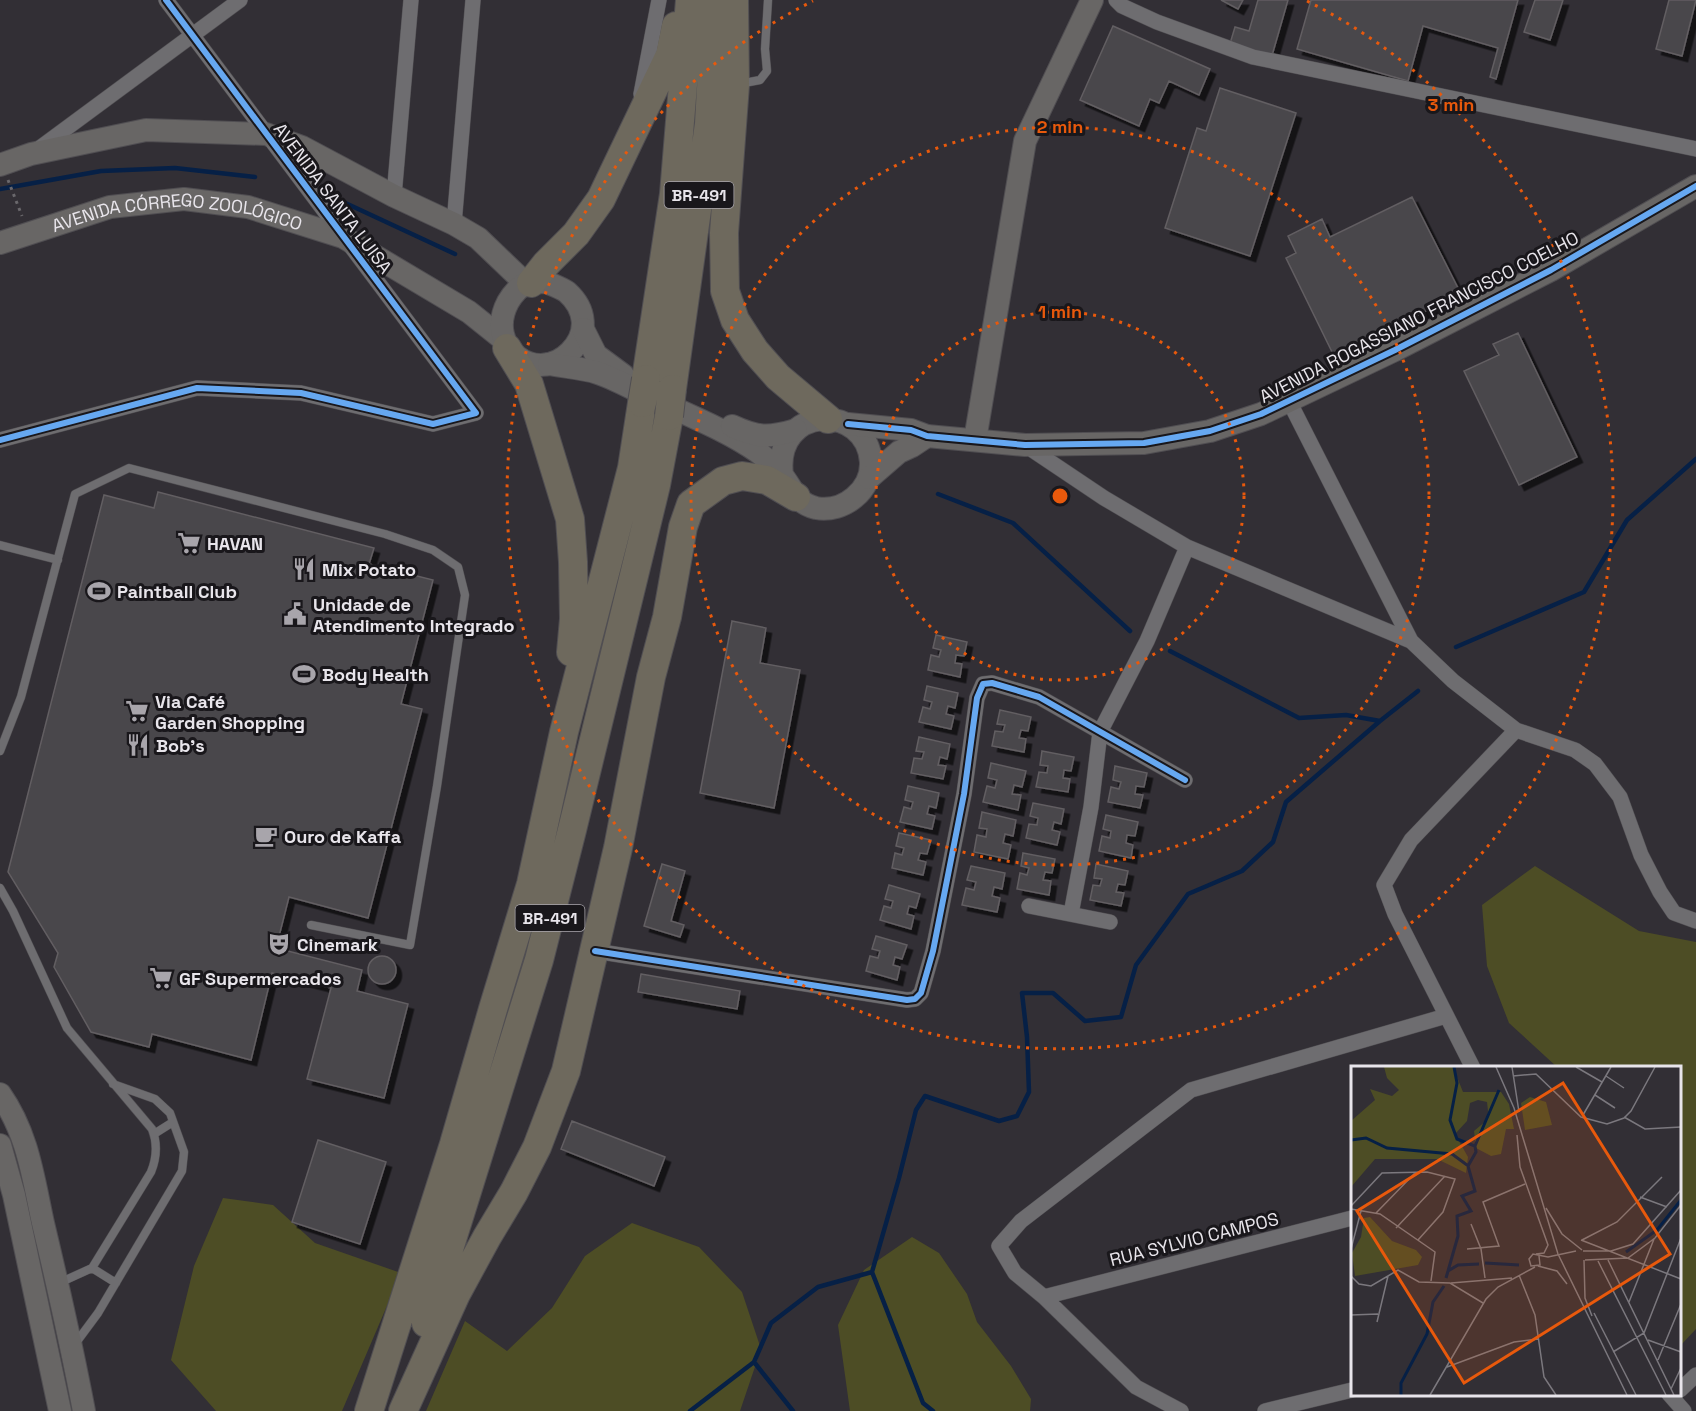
<svg xmlns="http://www.w3.org/2000/svg" width="1696" height="1411" font-family="'Space Grotesk',sans-serif">
<defs>
<filter id="shadow"><feDropShadow dx="5.5" dy="5.5" stdDeviation="0" flood-color="#0009"/></filter>
</defs>
<rect width="100%" height="100%" fill="#322f35"/>
<path fill="#4d4d25" d="M1535,866l104,65 57,11v387l-16,17v-278l-123,-1 -48,-44 -22,-57 -5,-61z
M223,1198l50,7 42,38 86,30 -59,138h-126l-45,-51 23,-94z
M632,1223l67,24 43,45 19,57 -21,62h-314l39,-90 42,30 45,-43 33,-52z
M912,1237l27,16 28,41 10,28 34,44 20,33 -1,12h-180l-12,-86 26,-55z"/>
<g fill="none" stroke-linecap="round" stroke-linejoin="round">
<path stroke="#062046" stroke-width="4.5" d="M0,189l101,-18 74,-3 80,9
M341,201l114,53
M938,494l75,29 117,108
M1456,647l128,-55 43,-72 69,-61
M1170,651l129,67 47,-3 34,6 38,-30
M872,1272l51,131 10,8
M690,1411l64,-49
M793,1411l-39,-49 17,-39 47,-36 54,-15 27,-94 17,-68 9,-14 74,25 18,-5 12,-24 -2,-55 -5,-44h31l32,28 36,-4 15,-52 52,-71 54,-23 31,-29 13,-40 94,-81"/>
</g>
<path fill="#4a474b" stroke="#625e62" stroke-width="1.5" filter="url(#shadow)" d="M1221,0h22l-5,9z
M1258,0h30l-17,59 -42,-12 6,-20 14,4z
M1311,0h207l-22,79 -6,-2 8,-29 -75,-22 -15,55 -111,-32z
M1535,0h28l-13,40 -26,-8z
M1669,0h27l-14,56 -26,-7z
M1113,26l97,43 -11,26 -30,-14 -10,22 -9,-4 -11,27 -59,-26z
M1220,88l76,25 -46,143 -85,-28 32,-100 9,3z
M1412,197l49,97 -127,62 -48,-98 10,-5 -8,-17 34,-17 8,18z
M1518,333l59,124 -58,28 -55,-114 35,-16 -6,-11z
M158,492l216,56 -5,16 64,16 -32,124 21,5 -54,209 -79,-21 -13,51 86,22 -5,21 51,13 -24,94 -77,-19 24,-91 -59,-15 -21,87 -99,-26 -3,13 -58,-15 -37,-65 4,-14 -50,-81 96,-377 50,13z
M732,621l34,7 -6,35 40,7 -26,138 -74,-15z
M936,635l31,7 -3,14 -8,-1 -1,8 7,1 -2,13 -32,-7 3,-15 8,2 2,-7 -8,-2z
M927,686l31,7 -3,15 -7,-2 -2,8 8,2 -3,13 -32,-7 4,-15 7,2 2,-7 -8,-2z
M1000,710l31,7 -3,14 -7,-1 -2,8 7,1 -2,13 -32,-6 3,-15 8,1 2,-7 -8,-1z
M919,737l31,7 -3,15 -7,-2 -2,8 8,1 -3,13 -32,-6 3,-15 8,1 2,-7 -8,-1z
M1042,751l32,6 -3,14 -7,-1 -1,8 7,1 -2,13 -32,-5 3,-15 8,1 1,-7 -8,-1z
M991,763l35,8 -4,16 -8,-2 -2,9 9,1 -3,15 -35,-8 4,-16 8,2 2,-8 -9,-2z
M1115,766l32,7 -3,14 -8,-1 -1,8 8,1 -3,13 -32,-6 3,-15 8,2 2,-7 -8,-2z
M908,786l31,7 -3,15 -7,-2 -2,8 8,2 -3,13 -32,-7 4,-15 7,2 2,-7 -8,-2z
M1033,803l31,6 -3,15 -7,-2 -2,8 8,2 -3,13 -31,-7 3,-14 8,1 1,-7 -8,-2z
M982,812l34,8 -3,16 -8,-2 -2,9 8,2 -3,14 -34,-7 3,-17 9,2 1,-8 -8,-1z
M1106,815l32,7 -3,14 -8,-1 -1,8 7,2 -2,13 -32,-7 3,-15 8,2 1,-7 -8,-2z
M899,833l32,7 -4,14 -7,-1 -2,7 8,2 -3,13 -31,-7 3,-15 7,2 2,-7 -8,-2z
M1023,853l32,6 -3,14 -7,-1 -2,8 8,1 -2,14 -32,-6 3,-16 7,2 2,-7 -8,-2z
M662,864l23,7 -14,50 13,4 -4,12 -36,-11z
M1096,864l32,7 -3,14 -7,-1 -2,8 8,1 -3,13 -31,-6 3,-15 7,1 2,-7 -8,-1z
M971,866l34,7 -3,16 -8,-2 -2,9 8,2 -3,14 -35,-7 4,-17 8,2 2,-8 -9,-2z
M889,885l31,9 -4,14 -7,-2 -2,8 7,2 -3,13 -31,-9 4,-14 7,2 2,-7 -8,-2z
M876,936l31,9 -5,14 -7,-2 -2,8 7,2 -3,13 -31,-9 4,-15 8,2 2,-7 -8,-2z
M368 970a14 14 0 1 1 28 0a14 14 0 1 1-28 0Z
M641,974l99,17 -3,18 -99,-17z
M572,1121l93,36 -11,29 -93,-37z
M318,1140l68,22 -26,82 -68,-22z"/>
<g fill="none" stroke-linecap="round" stroke-linejoin="round">
<g stroke="#504e52" stroke-width="9">
<path id="lane" d="M739,84l21,-4 7,-9 -2,-22 3,-49
M0,545l58,15
M0,751l21,-54 54,-203 54,-26 256,66 48,16 25,17 7,28 -28,191 -27,159 -99,-20
M0,888l13,23 54,117 85,101c6,15 5,28 -1,43l-59,96 -33,15
M154,1134l19,-12
M92,1268l24,15
M75,1344l23,-31 84,-142 2,-19 -14,-39 -15,-14 -42,-15"/>
</g>
<g stroke="#504e52" stroke-width="16">
<path id="street" d="M1116,0l6,6 35,16 96,35 443,92
M641,94l18,-94
M37,150l203,-150
M394,196l17,-196
M454,224l19,-224
M1289,401l122,240 42,40 63,49 59,20 20,14 25,33 21,58 19,37 14,21 22,8
M0,440l197,-52 104,5 132,31 43,-11 -310,-413
M1025,445l79,53 83,49 224,94
M1029,906l81,16
M1071,914l20,-107 9,-75 47,-91 40,-94
M595,951l312,49 8,-1 6,-6 12,-42 31,-157 13,-96 6,-14 9,-1 47,14 146,83
M1473,1068l-78,-154 -11,-29 27,-45 105,-110
M1044,1297l308,-79
M1680,1390l16,-15
M1669,1394l15,17
M1181,1411l-45,-24 -92,-90 -29,-24 -16,-27 22,-25 170,-131 255,-74
M1265,1411l87,-21"/>
</g>
<g stroke="#504e52" stroke-width="24">
<g id="secondary">
<path d="M0,165l31,-11 115,-24 120,4 36,13 92,49 60,28 24,14 47,45"/>
<path id="s1" d="M0,243l110,-36 74,-8 64,8 95,30 126,75 35,28"/>
<path d="M546,282c7,3 15,6 21,10 19,17 22,41 3,60 -34,34 -86,-5 -62,-50 4,-7 12,-17 20,-19 5,-1 12,-1 18,-1z"/>
<path d="M583,329l13,26 27,20"/>
<path d="M549,364c15,3 34,4 49,9 20,7 39,18 58,27 34,16 70,30 102,52 8,6 16,15 23,22 12,14 14,29 35,34 28,5 56,-18 55,-46 -4,-60 -98,-58 -89,13"/>
<path d="M848,424l63,6 16,6 98,9 119,-2 66,-12 51,-17 134,-64 156,-80 145,-84"/>
<path d="M732,426c26,12 36,12 64,4"/>
<path d="M975,440l50,-299 67,-141"/>
<path d="M869,478l30,-26 13,-6 15,-10"/>
<path d="M0,1094c28,40 33,83 43,129 15,63 29,125 41,188"/>
<path d="M0,1145l14,50 46,216"/>
</g>
</g>
<g stroke="#504e52" stroke-width="30">
<path id="highway" d="M734,0l1,85 -11,148 1,58 10,29 20,31 23,26 50,42
M531,283l15,-19 30,-30 25,-35 69,-144 6,-29
M507,348l22,36 41,135 3,43 1,57 -3,33
M646,379l28,-185 16,-194
M672,389l37,-265 7,-124
M426,1323l113,-363 33,-130 84,-345 13,-69
M369,1411l85,-267 39,-135 38,-125 33,-152 68,-264 10,-65
M403,1411l53,-117 31,-57 27,-45 23,-45 29,-76 52,-223 33,-171 16,-60 16,-90 8,-23 32,-23 19,-5 25,4 29,17"/>
</g>
<path stroke="#6a686c" stroke-width="3" stroke-dasharray="3 4.5" stroke-linecap="butt" d="M8,180l14,36"/>
<use href="#lane" stroke="#6e6d70" stroke-width="8"/>
<use href="#street" stroke="#6e6d70" stroke-width="15"/>
<use href="#secondary" stroke="#686665" stroke-width="22"/>
<use href="#highway" stroke="#6e695d" stroke-width="28"/>
<g stroke="#504e52" stroke-width="30" stroke-linecap="butt">
<path id="highway-bridge" d="M642,403l4,-24
M669,416l3,-27"/>
</g>
<use href="#highway-bridge" stroke="#6e695d" stroke-width="28"/>
<g stroke="#19171b" stroke-width="10">
<path id="cycleway" d="M848,424l63,6 16,6 98,9 119,-2 66,-12 51,-17 134,-64 156,-80 145,-84
M0,440l197,-52 104,5 132,31 43,-11 -310,-413
M595,951l312,49 8,-1 6,-6 12,-42 31,-157 13,-96 6,-14 9,-1 47,14 146,83"/>
</g>
<use href="#cycleway" stroke="#66a8f1" stroke-width="6"/>
</g>
<g fill="none" stroke="#e8590c" stroke-width="3" stroke-dasharray="3 6">
<circle cx="1060" cy="496" r="184"/>
<circle cx="1060" cy="496" r="369"/>
<path d="M1307 1A553 553 0 1 1 813 1"/>
</g>
<defs>
<g id="supermarket-bare" transform="scale(1.8)"><path d="M-6-5.5h2.5l.6 2H6L4.5 2H-2.5L-4.4-4H-6ZM-1.5 3.2a1.3 1.3 0 1 0 .1 0ZM3 3.2a1.3 1.3 0 1 0 .1 0Z" fill="#a8a5ab" stroke="#19171b" stroke-width="2.5" paint-order="stroke"/></g>
<g id="restaurant-bare" transform="scale(1.8)"><path d="M-5-6h1v4h1v-4h1v4h1v-4h1v5L-1.5 .5V6h-2V.5L-5-1ZM5-6V6H3V1.5H1.5Q1.5-4 5-6Z" fill="#a8a5ab" stroke="#19171b" stroke-width="2.5" paint-order="stroke"/></g>
<g id="stadium-bare" transform="scale(1.8)"><path d="M0-5a6.5 5 0 1 0 0 10a6.5 5 0 1 0 0-10ZM-3.5-1.8h7v3.6h-7Z" fill="#a8a5ab" stroke="#19171b" stroke-width="2.5" paint-order="stroke"/></g>
<g id="civic-bare" transform="scale(1.8)"><path d="M-.6-6.5H3V-4.5H.6V-3L4-1V1h2V6H-6V1h2V-1L-.6-3ZM-1.2 2.5V6h2.4V2.5Z" fill="#a8a5ab" stroke="#19171b" stroke-width="2.5" paint-order="stroke"/></g>
<g id="cafe-bare" transform="scale(1.8)"><path d="M-5.5-4.5H6V0H3Q3 3.5 0 3.5H-2.5Q-5.5 3.5-5.5 0ZM3-3.2v2h1.7v-2ZM-6 4.5H4V6H-6Z" fill="#a8a5ab" stroke="#19171b" stroke-width="2.5" paint-order="stroke"/></g>
<g id="theatre-bare" transform="scale(1.8)"><path d="M-5-5.5Q0-4 5-5.5V0Q5 5 0 6Q-5 5-5 0ZM-3.3-2.5H-1v1.5H-3.3ZM1-2.5H3.3v1.5H1ZM-2.8 1Q0 5.5 2.8 1Z" fill="#a8a5ab" stroke="#19171b" stroke-width="2.5" paint-order="stroke"/></g>
</defs>
<g fill-rule="evenodd">
<use href="#supermarket-bare" x="189" y="543"/>
<use href="#restaurant-bare" x="304" y="569"/>
<use href="#stadium-bare" x="99" y="591"/>
<use href="#civic-bare" x="295" y="614"/>
<use href="#stadium-bare" x="304" y="674"/>
<use href="#supermarket-bare" x="137" y="711"/>
<use href="#restaurant-bare" x="138" y="745"/>
<use href="#cafe-bare" x="266" y="836"/>
<use href="#theatre-bare" x="279" y="944"/>
<use href="#supermarket-bare" x="161" y="978"/>
</g>
<g text-anchor="middle" dominant-baseline="central" stroke-width="6" stroke-linejoin="round" paint-order="stroke">
<g fill="#19171b" stroke="#aaa7ad" stroke-width="1.5">
<rect x="664.5" y="182" width="69" height="26" rx="4.5"/>
<rect x="515.5" y="905" width="69" height="26" rx="4.5"/>
</g>
<g font-size="16" font-weight="bold" fill="#e8e5eb">
<text x="699" y="195">BR-491</text>
<text x="550" y="918">BR-491</text>
</g>
<g font-size="18" fill="#e8e5eb" stroke="#19171b">
<text transform="translate(333 198) rotate(53)">AVENIDA SANTA LUISA</text>
<text stroke="none"><textPath href="#s1" startOffset="183">AVENIDA CÓRREGO ZOOLÓGICO</textPath></text>
<text transform="translate(1419 317) rotate(-27)">AVENIDA ROGASSIANO FRANCISCO COELHO</text>
<text transform="translate(1194 1239) rotate(-14)">RUA SYLVIO CAMPOS</text>
</g>
<g font-size="18" font-weight="bold" fill="#e8e5eb" stroke="#19171b" text-anchor="start">
<text x="207" y="543">HAVAN</text>
<text x="322" y="569">Mix Potato</text>
<text x="117" y="591">Paintball Club</text>
<text x="313" y="604">Unidade de<tspan x="313" dy="21">Atendimento Integrado</tspan></text>
<text x="322" y="674">Body Health</text>
<text x="155" y="701">Via Café<tspan x="155" dy="21">Garden Shopping</tspan></text>
<text x="156" y="745">Bob's</text>
<text x="284" y="836">Ouro de Kaffa</text>
<text x="297" y="944">Cinemark</text>
<text x="179" y="978">GF Supermercados</text>
</g>
</g>
<g transform="translate(1351 1066)">
<rect width="330" height="330" fill="#322f35"/>
<path d="M33,1h69l10,25h38l8,12 5,25h-8l-5,25 -10,2 -15,-8 -2,-17 13,-11 1,-9 -1,-9 -9,-2 -8,3 -3,18 -12,13 13,23 -2,16 -29,-14h-62l-24,28v-66l24,-21 -5,-11 22,7 7,-6 -12,-12zM179,31l16,5 6,23 -27,5 -4,-27zM19,151l22,24 24,9 6,7 -4,8 -63,11 -3,-23 9,-16 3,-19z" fill="#4d4d25"/>
<path fill="none" stroke="#062046" stroke-width="3" d="M0,74l15,-2 21,10 65,6 15,11M124,80l24,-56M275,186l31,-22 24,-30M134,197l34,2M97,205l10,-35 -1,-20 14,-5 -9,-15 13,-5 -7,-25 8,-14 -1,-6 -18,-7 -7,-19 7,-37 -3,-16M95,212l2,-7 10,-6 21,-1M50,329v-12l26,-49 6,-32 11,-16"/>
<path fill="none" stroke="#7b787e" stroke-width="1.5" d="M145,1l18,41 44,146 69,141M161,1l7,45M225,1l26,15M162,10l23,-2 45,43 26,7 17,-6 7,-7 24,-44M255,10l18,12M244,29l20,13M232,49l28,-48M273,51l21,12 36,-2M166,69l3,32 28,78 -4,8 -8,1M289,131l27,10M0,140l31,-33 45,-1 28,7 -12,33 -25,28M195,142l16,26 20,16M0,143l29,5 55,38 -4,29M25,147l39,-40M120,158l10,25 4,29M45,162l49,-52M230,174l100,39M231,174l35,-18 45,-45M0,183l10,-38M116,183l32,-3 -16,-44 42,-18M232,185h28l22,-7 48,-54M188,190l1,9 -9,1 -2,-7 4,-5 15,3 28,-6M233,194l1,38 7,18M234,194l43,-2 27,-20 26,-33M257,194l66,135M247,195l68,134M187,200l19,5 10,13M168,209l16,40 9,62 12,18M0,210l8,8 12,2 27,-16 21,12 31,1 33,20M100,217l61,-5M278,236l25,-63M243,247l42,82M0,249l27,-1M26,256l11,-46M297,274l33,12M262,286l31,-19 37,-95M307,294l23,-56M96,301l67,-25 24,-3M320,323l10,-21M79,329l56,-96 12,-12 37,-20"/>
<path fill="#e8590c" fill-opacity="0.15" stroke="#e8590c" stroke-width="3" d="M212,17l107,171 -206,129 -107,-172z"/>
<rect width="330" height="330" fill="none" stroke="#e8e5eb" stroke-width="3"/>
</g>
<circle cx="1060" cy="496" r="9" fill="#e8590c" stroke="#19171b" stroke-width="3"/>
<g font-size="18" text-anchor="middle" font-weight="bold" fill="#e8590c" stroke="#19171b" stroke-width="6" stroke-linejoin="round" paint-order="stroke">
<text x="1451" y="111">3 min</text>
<text x="1060" y="133">2 min</text>
<text x="1060" y="318">1 min</text>
</g>
</svg>
